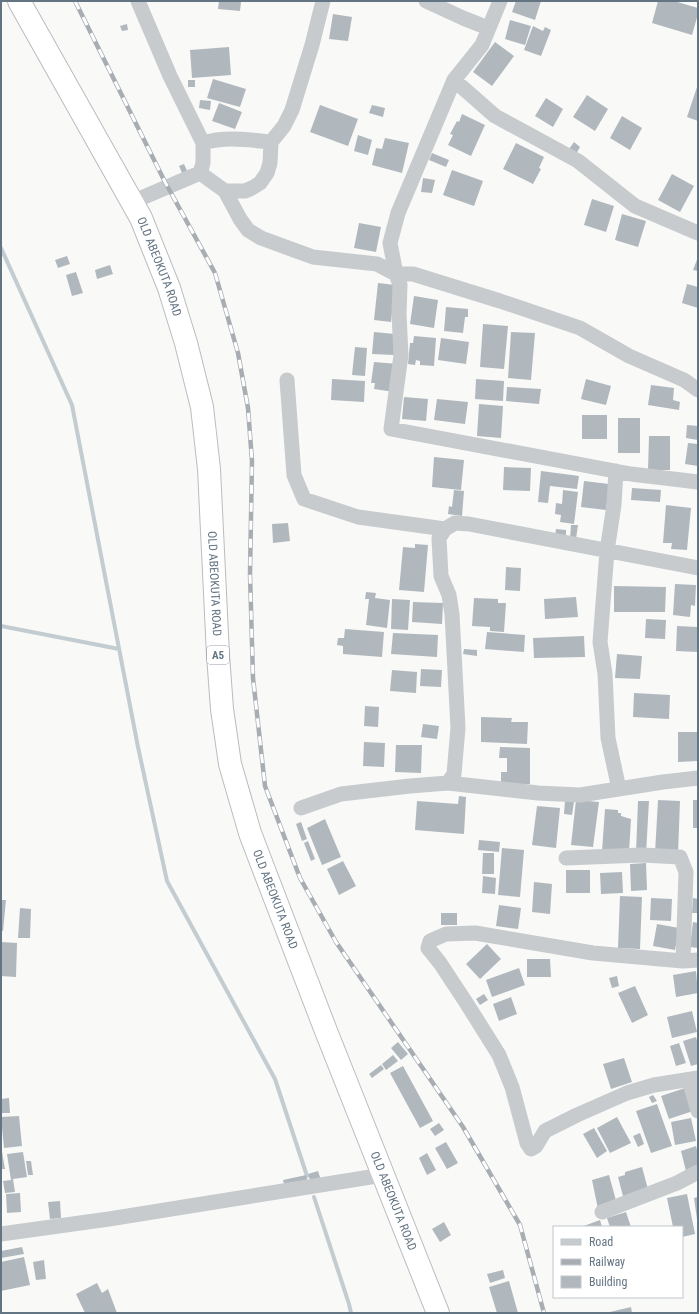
<svg xmlns="http://www.w3.org/2000/svg" width="699" height="1314" font-family="'Roboto Condensed',sans-serif">
<rect width="100%" height="100%" fill="#f9f9f7"/>
<g fill="none" stroke-linecap="round" stroke-linejoin="round">
<path stroke="#c2ccd1" stroke-width="4" d="M1,248l71,157 66,342 29,134 108,198 32,97
M1,626l118,23
M314,1197l35,107 2,9"/>
</g>
<path fill="#b0b8be" d="M219,1l22,1 -1,9 -22,-2z
M516,1h25l-6,19 -23,-8z
M658,1h16l24,7v6l-6,21 -40,-12z
M333,14l19,3 -4,24 -19,-2z
M510,20l21,6 -6,19 -20,-6z
M127,24l1,6 -6,1 -2,-5z
M533,26l10,5 2,-4 6,3 -10,26 -17,-6z
M495,42l19,14 -22,30 -19,-14z
M229,47l2,28 -39,3 -2,-28z
M213,79l33,10 -6,18 -33,-9z
M188,80h7v7h-7z
M698,84v37l-11,-4z
M587,95l21,14 -13,22 -22,-14z
M546,98l17,11 -10,18 -18,-11z
M200,100l11,1 -1,9 -11,-2z
M219,103l23,9 -7,17 -23,-8z
M320,105l38,14 -10,27 -38,-14z
M372,105l13,3 -2,9 -14,-4z
M462,114l23,11 -14,31 -23,-11 5,-10 -3,-1 7,-13 2,1z
M622,116l20,12 -12,22 -20,-12z
M358,135l14,5 -4,15 -14,-4z
M385,138l24,5 -7,30 -30,-8 4,-17 6,1z
M574,142l6,5 -4,7 -7,-5z
M516,143l28,14 -5,11 2,1 -8,15 -30,-15z
M432,153l17,7 -3,7 -17,-7z
M184,164l4,9 -5,2 -4,-9z
M452,170l31,11 -9,25 -31,-11z
M672,174l22,12 -14,26 -22,-12z
M423,178l12,2 -3,13 -11,-1z
M592,199l22,7 -8,26 -22,-7z
M622,214l24,7 -8,26 -23,-7z
M359,223l22,4 -5,25 -22,-4z
M67,256l3,8 -12,4 -3,-8z
M698,257v14l-5,-1z
M110,265l3,9 -16,5 -2,-9z
M76,272l7,21 -11,3 -6,-21z
M378,283l17,2 -4,37 -17,-2z
M687,284l11,3v21l-16,-5z
M414,296l24,4 -4,28 -24,-4z
M446,307l22,2v8h-3l-2,16 -19,-2z
M483,324l25,2 -4,43 -24,-2z
M374,332l21,2 -1,21 -22,-1z
M511,332l24,1 -4,47 -23,-2z
M414,336l22,2 -2,28 -14,-1v-4l-4,-1 -1,5 -7,-1 2,-21h3z
M441,338l28,4 -3,22 -28,-4z
M355,347l12,1 -2,28 -13,-1z
M374,362l24,2 -4,28 -20,-3 1,-6h-4z
M332,379l33,2 -1,21 -33,-2z
M476,379l28,2 -1,20 -28,-2z
M586,379l25,7 -5,19 -25,-6z
M651,385l23,3 -1,12 7,2 -1,8 -31,-5z
M507,387l34,2 -2,15 -33,-3z
M404,397l24,2 -2,22 -24,-2z
M437,399l31,3 -3,22 -31,-4z
M479,404l24,2 -2,32 -24,-2z
M582,415h25v24h-25z
M618,418h22v35h-22z
M687,425l11,1v14l-12,-2z
M649,436h21v34h-22z
M688,443l10,1v22l-13,-2z
M434,457l30,3 -3,30 -29,-3z
M504,467l27,1 -1,23 -27,-1z
M541,471l38,5 -2,13 -27,-3 -2,17 -10,-1z
M584,481l25,3 -3,26 -25,-3z
M632,488l29,2 -1,12 -29,-2z
M454,490l10,1 -2,25 -14,-2 1,-8 3,1z
M563,490l15,2 -4,32 -14,-2 1,-7 -6,-1 1,-11 6,1z
M666,505l25,3 -4,42 -16,-1 1,-6h-9z
M288,523l2,18 -17,2 -1,-19z
M571,525h7l-2,14h-6z
M556,529l10,1v8l-11,-1z
M415,544l13,1 -4,47 -25,-2 4,-43 12,1z
M506,567l15,1 -1,23 -15,-1z
M675,584l21,1 -1,21 -4,-1 -1,12 -17,-2z
M614,586l52,1 -1,25h-51z
M366,592l10,1 -1,5 15,2 -3,28 -21,-3 3,-26h-4z
M576,597l2,20 -33,2 -1,-20z
M474,598l24,1v4h8l-2,29 -14,-1v-4l-18,-1z
M392,599l18,1 -2,30 -17,-1z
M413,602l30,1 -1,21 -30,-2z
M646,619l20,1 -1,19 -20,-1z
M677,626l21,1v25l-22,-1z
M345,629l39,3 -2,25 -39,-3v-8l-6,-1 1,-7h6z
M487,632l38,3 -1,17 -39,-3z
M393,633l45,2 -1,22 -46,-3z
M584,636l1,21 -51,1 -1,-20z
M464,649l13,1v6l-14,-2z
M617,654l25,2 -2,23 -25,-1z
M421,669l21,1 -1,17 -21,-1z
M392,670l25,2 -1,21 -26,-2z
M634,693l36,2 -1,24 -36,-2z
M365,706l14,1 -1,20 -14,-1z
M481,717l31,1 -1,4h17l-1,22 -46,-2z
M423,724l16,2 -2,13 -16,-2z
M678,732h20v29l-20,1z
M364,742l21,1 -1,24 -21,-1z
M396,745h26l-1,28 -26,-1z
M500,747l30,1v36h-29v-12h6v-14h-8z
M459,796l7,1 -2,37 -49,-4 2,-29 41,3z
M576,800l23,2 -6,45 -22,-2z
M658,800l22,1 -2,53 -23,-1z
M693,800h5v28h-5z
M565,801l9,1 -2,13 -8,-1z
M638,801h11l-3,53 -10,-1z
M537,806l23,2 -4,40 -24,-3z
M605,809l13,1v3h3v3l10,3 -2,33 -27,-1z
M325,819l16,38 -19,8 -15,-37z
M301,822l6,17 -5,2 -6,-17z
M479,840l21,2 -1,10 -21,-2z
M308,841l7,18 -4,2 -7,-18z
M502,848l22,2 -4,47 -22,-2z
M483,853h11v21h-12z
M343,861l13,25 -17,9 -12,-26z
M646,863l1,27 -16,1 -1,-27z
M566,870h24v23h-24z
M622,872l1,21 -22,1 -1,-21z
M483,876l13,2 -1,16 -13,-1z
M534,882l18,2 -2,30 -18,-2z
M620,896l22,1 -2,52 -22,-1z
M651,898l21,1 -1,22 -21,-1z
M693,898l5,1v14h-6z
M1,900h5l-3,31h-2z
M499,905l22,3 -3,21 -22,-3z
M20,908l11,1 -1,29h-12z
M441,913h16v12h-16z
M693,922l5,1v25l-8,-1z
M657,924l22,4 -4,22 -22,-4z
M1,942l16,1 -1,34 -15,-1z
M487,944l14,15 -21,20 -14,-15z
M527,959h23l1,18h-24z
M519,968l6,17 -33,12 -6,-17z
M696,971l2,22 -22,4 -3,-22z
M617,976l2,10 -7,2 -3,-10z
M635,986l13,29 -16,8 -14,-30z
M484,994l4,6 -8,5 -4,-6z
M511,997l6,17 -18,7 -6,-17z
M692,1011l5,21 -25,6 -5,-21z
M696,1037l2,7v20l-7,2 -8,-25z
M398,1042l10,12 -7,6 -10,-12z
M679,1043l7,20 -10,3 -6,-20z
M393,1055l5,6 -12,9 -4,-6z
M624,1058l8,24 -21,7 -8,-25z
M381,1065l3,4 -12,9 -3,-4z
M403,1066l30,55 -13,7 -30,-55z
M685,1088l8,23 -24,8 -8,-23z
M653,1095l4,6 -5,2 -3,-6z
M9,1098l1,15h-9v-14z
M657,1104l15,42 -21,7 -15,-42z
M19,1116l3,30 -18,2 -3,-31z
M617,1117l14,26 -21,10 -13,-25z
M691,1118l5,23 -21,4 -4,-23z
M439,1123l5,7 -9,6 -5,-7z
M594,1128l13,23 -10,7 -14,-24z
M640,1133l4,11 -6,3 -5,-11z
M446,1142l12,21 -11,6 -12,-21z
M1,1146l4,23h-4z
M696,1146l2,8v13l-12,4 -5,-20z
M23,1152l4,25 -14,2 2,13 -10,1 -2,-12 8,-1 -4,-26z
M427,1153l9,17 -9,5 -8,-17z
M26,1161h5l2,14h-5z
M642,1167l7,26 -25,7 -6,-23 7,-2v-3z
M318,1171l3,9 -10,3 -3,-9z
M306,1175l2,8 -23,4 -2,-7z
M609,1175l8,29 -19,5 -6,-29z
M20,1193l1,19 -14,1 -1,-19z
M687,1194l8,40 -13,3v-10h-9l-6,-29z
M698,1197v22h-1l-3,-21z
M60,1201l1,17 -11,1 -2,-17z
M626,1212l5,15h-21l-3,-9z
M600,1220l2,7h-21z
M444,1222l7,13 -11,7 -8,-13z
M22,1247l2,7 -23,4v-7z
M24,1257l6,28 -29,6v-29z
M44,1260l2,19 -10,1 -3,-18z
M503,1270l2,8 -15,5 -3,-9z
M509,1281l9,32h-21l-8,-26z
M97,1283l5,10 6,-4 9,24h-32l-9,-19z
M631,1307l1,6h-22v-1z"/>
<g fill="none" stroke-linecap="round" stroke-linejoin="round">
<g stroke="#b9bdc0" stroke-width="24">
<g id="highway">
<path id="s1" d="M19,1l122,217 28,70 17,55 16,64 7,62 9,186 4,54 8,55 20,69 11,29 65,169 112,282"/>
</g>
</g>
<path stroke="#c7cbce" stroke-width="15" d="M426,1l37,17 25,10
M454,80l41,36 83,45 57,45 63,27
M203,143c23,-7 45,-3 68,-1l13,-16 8,-16 20,-65 11,-44
M200,173l25,18h20l7,-3 8,-5 7,-10 3,-10 1,-21
M225,191l15,28 8,11 13,8 52,19 64,7 19,10
M132,202l68,-29 3,-10v-20l-33,-67 -32,-75
M396,274l-6,-31 8,-30 56,-133 28,-35 18,-44
M287,380l7,95 10,24 54,18 87,12
M698,390l-14,-10 -55,-24 -49,-28 -80,-27 -87,-27h-17l4,11 -1,29 2,41 -10,74 240,45 67,8
M616,471l-2,34 -7,46 -7,91 5,32 3,64 11,51
M448,783l6,-9 4,-46 -6,-114 -3,-19 -8,-19 -2,-38 6,-9 10,-6 14,1 229,44
M301,808l40,-14 69,-8 38,-3 90,10 42,2 83,-13 35,-4
M566,858l76,-3 38,2 6,15 -3,89
M698,960l-15,1 -90,-8 -118,-20 -29,1 -16,7 -2,7 12,15 27,41 32,51 13,32 15,56 4,6 5,-3 9,-15 32,-16 50,-22 27,-8 44,-7
M689,1080l9,31
M602,1212l75,-29 21,-11
M1,1234l108,-15 274,-44"/>
<use href="#highway" stroke="#fff" stroke-width="22"/>
<g stroke="#a7adb3" stroke-width="4.5">
<path id="rail" d="M75,1l90,181 50,91 23,80 10,55 4,53 -2,113 3,104 12,108 35,92 36,64 127,185 57,98 24,88"/>
</g>
<use href="#rail" stroke="#fff" stroke-width="3" stroke-dasharray="9" stroke-linecap="butt"/>
</g>
<g text-anchor="middle" dominant-baseline="central" stroke-width="4" stroke-linejoin="round" paint-order="stroke">
<rect fill="#fff" stroke="#929ea8" stroke-width="1" x="207" y="646" width="22" height="18" rx="3"/>
<g font-size="11" font-weight="bold" fill="#637483">
<text x="218" y="655">A5</text>
</g>
<g font-size="12" fill="#637483" stroke="#fff">
<text stroke="none"><textPath href="#s1" startOffset="301">OLD ABEOKUTA ROAD</textPath></text>
<text stroke="none"><textPath href="#s1" startOffset="625">OLD ABEOKUTA ROAD</textPath></text>
<text stroke="none"><textPath href="#s1" startOffset="949">OLD ABEOKUTA ROAD</textPath></text>
<text stroke="none"><textPath href="#s1" startOffset="1273">OLD ABEOKUTA ROAD</textPath></text>
</g>
</g>
<rect width="699" height="1314" fill="none" stroke="#637483" stroke-width="4"/>
<rect x="553" y="1226" width="130" height="72" fill="#ffffff" stroke="#c1c7cd"/>
<rect x="561" y="1239" width="20" height="6" fill="#c7cbce" stroke="#c1c7cd"/>
<text x="589" y="1246" font-size="12" fill="#637483">Road</text>
<rect x="561" y="1259" width="20" height="6" fill="#a7adb3" stroke="#c1c7cd"/>
<text x="589" y="1266" font-size="12" fill="#637483">Railway</text>
<rect x="561" y="1276" width="20" height="12" fill="#b0b8be" stroke="#c1c7cd"/>
<text x="589" y="1286" font-size="12" fill="#637483">Building</text>
</svg>
